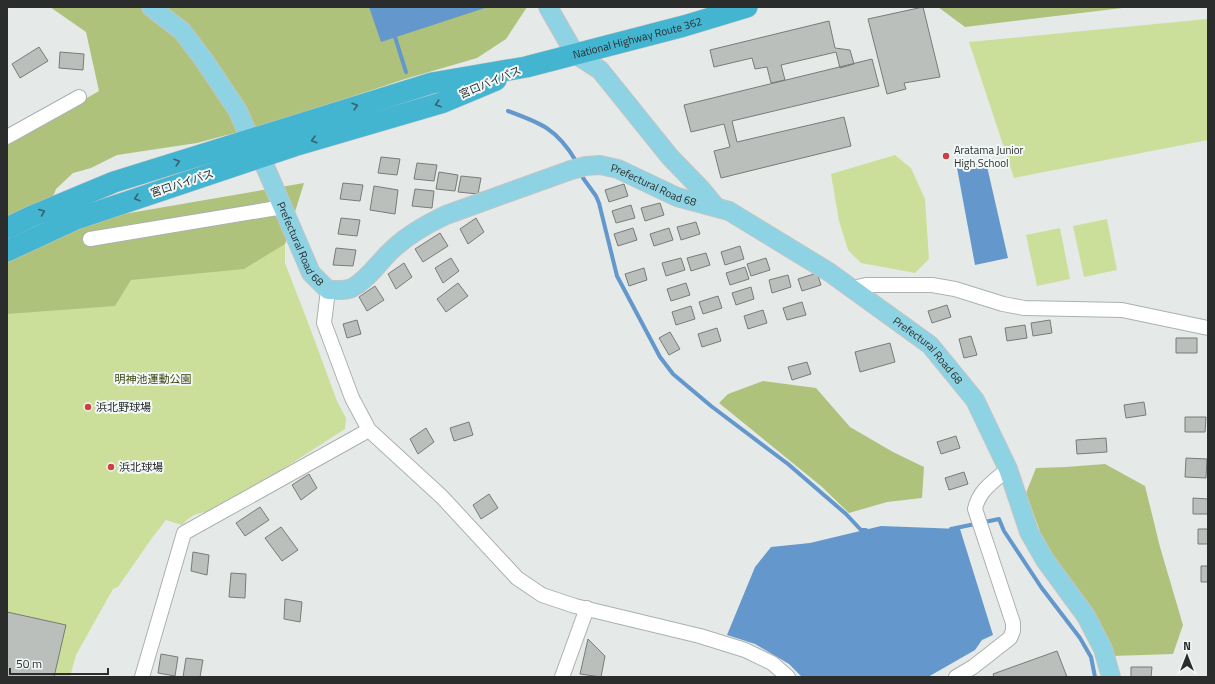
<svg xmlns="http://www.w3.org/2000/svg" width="1215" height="684" font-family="'Titillium Web','Noto Sans JP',sans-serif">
<rect width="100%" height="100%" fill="#e5eae9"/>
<path fill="#ccdf9a" d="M1207,19l1,121 -194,38 -45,-136z
M895,155l16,13 14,31 4,60 -14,14 -54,-10 -13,-13 -9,-29 -8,-47z
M1107,219l10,51 -33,7 -11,-51z
M291,227l-6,17v19l24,62 28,76 9,17 -1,11 -129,83c-16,0 -23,1 -34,13l-16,-5 -14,18 -34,49 -5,2 -37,66 -6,22h-63v-408z
M1060,228l10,51 -33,7 -11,-51z"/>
<path fill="#afc27b" d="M50,7h477l-21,32 -29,19 -72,21 -126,42 -82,22 -80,12 -26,13 -18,5 -17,16 -9,23 -40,10v-78l92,-53 -13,-59z
M938,7h193l-166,20z
M304,183l-19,61 -41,25 -113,11 -16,26 -108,8v-89l105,-9z
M763,381l53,7 34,39 43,25 31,15 -2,31 -35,4 -38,11 -28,-27 -102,-83 9,-9z
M1105,464l40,22 15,61 23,78 -10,29 -61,2 -56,-80 -30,-83 10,-25 30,-1z"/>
<path fill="#6498cc" d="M369,7h119l-107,35z
M986,162l22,96 -33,7 -18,-97z
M881,526l79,3 33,106 -11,5 -7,10 -47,27h-126l-13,-13 -34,-20 -28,-9 28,-68 16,-20 39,-4z"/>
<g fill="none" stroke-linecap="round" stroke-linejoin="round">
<path stroke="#6498cc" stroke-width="4" d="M395,37l11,35
M508,111c33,12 49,18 68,50
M583,178l13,18 3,7 18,73 43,81 13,17 38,32 77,58 58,50 15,16h5
M951,529l48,-10 5,12 37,56 39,51 11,19 4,20"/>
</g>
<path fill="#bbbfbc" stroke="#787b79" d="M923,7l17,70 -36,6 2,6 -19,5 -19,-75z
M829,21l6,27 15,2 4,14 -14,4 -4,-16 -55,13 4,15 -14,3 -4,-16 -12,2 -3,-11 -38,9 -4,-17z
M39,47l9,14 -28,17 -8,-14z
M60,52l24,2 -1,16 -24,-2z
M872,59l7,27 -147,35 5,21 107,-25 7,29 -130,32 -7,-27 16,-4 -6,-23 -33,8 -7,-27z
M381,157l19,2 -3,16 -19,-2z
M417,163l20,2 -3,16 -20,-2z
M439,172l19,3 -3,16 -19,-2z
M461,176l20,2 -3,16 -20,-2z
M343,183l20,2 -3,16 -20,-2z
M624,184l4,12 -19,6 -4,-12z
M374,186l24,4 -3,24 -25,-4z
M415,189l19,2 -2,17 -20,-2z
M660,203l4,12 -19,6 -4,-13z
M631,205l4,13 -19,5 -4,-12z
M341,218l19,2 -3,16 -19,-2z
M476,218l8,14 -16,12 -8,-15z
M696,222l4,12 -19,6 -4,-13z
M633,228l4,12 -19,6 -4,-12z
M669,228l4,12 -19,6 -4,-12z
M440,233l8,13 -25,16 -8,-13z
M740,246l4,13 -19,6 -4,-13z
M336,248l20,2 -3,16 -20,-1z
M706,253l4,12 -19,6 -4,-13z
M451,258l8,13 -16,12 -8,-15z
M681,258l4,12 -19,6 -4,-13z
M766,258l4,12 -19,6 -4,-12z
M404,263l8,14 -16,12 -8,-15z
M745,267l4,12 -19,6 -4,-12z
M644,268l3,12 -18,6 -4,-12z
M817,273l4,12 -19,6 -4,-12z
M788,275l3,12 -19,6 -3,-13z
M458,283l10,13 -22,16 -9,-13z
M686,283l4,12 -19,6 -4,-12z
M375,286l9,14 -17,11 -8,-14z
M751,287l3,12 -18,6 -4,-12z
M718,296l4,12 -19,6 -4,-12z
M802,302l4,13 -19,5 -4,-12z
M947,305l4,12 -19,6 -4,-12z
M691,306l4,13 -19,6 -4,-13z
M763,310l4,13 -19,6 -4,-13z
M357,320l4,14 -14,4 -4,-14z
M1050,320l2,13 -19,3 -2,-13z
M1025,325l2,13 -20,3 -2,-13z
M717,328l4,13 -19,6 -4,-13z
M670,332l10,17 -11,6 -10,-17z
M971,336l6,19 -13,3 -5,-19z
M1176,338h21v15h-21z
M890,343l5,19 -35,10 -5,-20z
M807,362l4,12 -19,6 -4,-13z
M1144,402l2,13 -20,3 -2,-13z
M1185,417h21l-1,15h-20z
M469,422l4,13 -19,6 -4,-13z
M426,428l8,14 -16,12 -8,-15z
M956,436l4,12 -19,6 -4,-12z
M1106,438l1,14 -30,2 -1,-14z
M1186,458l21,1 -1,19 -21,-1z
M964,472l4,12 -19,6 -4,-12z
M309,474l8,14 -16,12 -9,-15z
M489,494l9,14 -17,11 -8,-14z
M1193,498l15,1v15h-15z
M260,507l9,13 -24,16 -9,-13z
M281,527l17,23 -16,11 -17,-23z
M1198,529h10v15h-10z
M193,552l16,3 -2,20 -16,-4z
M1201,566h7v16h-7z
M231,573l15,1 -1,24 -16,-1z
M285,599l17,3 -2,20 -16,-3z
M7,612l59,13 -12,52h-47z
M588,639l17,17 -4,21 -21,-3z
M1057,651l10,26h-73l-1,-3z
M161,654l17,3 -3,19 -17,-3z
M186,658l17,2 -3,17h-17z
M1131,667h21l-1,10h-20z"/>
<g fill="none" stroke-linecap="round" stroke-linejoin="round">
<g stroke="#abb1b0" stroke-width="16">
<path id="minor" d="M7,137l72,-40
M90,239l193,-32
M852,288l14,-3h66l23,4 48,15 21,4 98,2 86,18
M328,290l-4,33 28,75 17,32 73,67 75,81 25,17 33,11 125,30 45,14 27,13 16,14
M142,677l42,-144 185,-103
M562,677l25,-69
M956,677l17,-10 37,-29 3,-7v-8l-38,-114c4,-19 19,-28 33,-40"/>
</g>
<g stroke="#c4c4c4" stroke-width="20">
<g id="major">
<path id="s1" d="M151,7l31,24 22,29 34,51 12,28 11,18 50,116 17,17c8,0 17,1 24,-2 17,-9 28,-28 42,-40 15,-14 33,-24 52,-33l125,-45 15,-4 14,-1 18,4 59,28 52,14 100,61 101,73 45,55 33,69 21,63 16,28 41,56 17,33 8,28"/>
<path d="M548,7l27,47 25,16 70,87 32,33 14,17"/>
</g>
</g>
<g stroke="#c4c4c4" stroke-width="22">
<g id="highway">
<path id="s2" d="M7,228l23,-11 84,-35 318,-99 94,-16 158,-41 63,-19"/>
<path d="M7,251l69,-32 218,-73 147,-43 55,-23"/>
</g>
</g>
<use href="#minor" stroke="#fff" stroke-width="14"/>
<use href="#major" stroke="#8ed3e3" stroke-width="18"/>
<use href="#highway" stroke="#43b5d1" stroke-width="21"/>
</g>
<defs><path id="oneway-chevron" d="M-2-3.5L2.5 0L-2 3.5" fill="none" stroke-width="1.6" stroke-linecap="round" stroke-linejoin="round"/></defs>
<g stroke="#35636e">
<use href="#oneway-chevron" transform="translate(438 104) rotate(162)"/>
<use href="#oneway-chevron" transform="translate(355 106) rotate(-17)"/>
<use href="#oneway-chevron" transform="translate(314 140) rotate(164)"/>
<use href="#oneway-chevron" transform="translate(177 162) rotate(-18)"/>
<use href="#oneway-chevron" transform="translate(137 198) rotate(161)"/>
<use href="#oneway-chevron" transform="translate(42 212) rotate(-23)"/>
</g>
<g fill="#ce3f41" stroke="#f2f8f7" stroke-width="1.5">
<circle cx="946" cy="156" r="4"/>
<circle cx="88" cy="407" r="4"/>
<circle cx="111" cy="467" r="4"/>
</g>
<g text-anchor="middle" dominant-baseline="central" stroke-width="4" stroke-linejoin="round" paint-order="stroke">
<g font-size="11" fill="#2b2d2c" stroke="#f2f8f7">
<text stroke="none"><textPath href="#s2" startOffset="660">National Highway Route 362</textPath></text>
<text transform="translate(490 82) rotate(-23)">宮口バイパス</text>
<text transform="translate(182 183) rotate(-18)">宮口バイパス</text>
<text stroke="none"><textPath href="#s1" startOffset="703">Prefectural Road 68</textPath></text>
<text stroke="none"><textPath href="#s1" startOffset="284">Prefectural Road 68</textPath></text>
<text stroke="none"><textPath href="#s1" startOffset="1027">Prefectural Road 68</textPath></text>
</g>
<g font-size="11" fill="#2b2d2c" stroke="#f2f8f7" text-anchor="start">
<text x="954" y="150">Aratama Junior<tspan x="954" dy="13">High School</tspan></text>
<text x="96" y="407">浜北野球場</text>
<text x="119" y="467">浜北球場</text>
</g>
<g font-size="11" fill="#3a4511" stroke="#f2f8f7">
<text x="153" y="379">明神池運動公園</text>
</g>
</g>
<rect width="1215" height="684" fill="none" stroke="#2b2d2c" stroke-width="16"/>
<g transform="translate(1187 656)" stroke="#f2f8f7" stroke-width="3" paint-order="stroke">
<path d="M0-3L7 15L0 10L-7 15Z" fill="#2b2d2c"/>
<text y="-6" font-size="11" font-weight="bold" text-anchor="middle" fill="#2b2d2c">N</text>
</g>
<path d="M10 668v6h98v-6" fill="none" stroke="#2b2d2c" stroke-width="2"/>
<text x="16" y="668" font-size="12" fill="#2b2d2c" stroke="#f2f8f7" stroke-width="3" paint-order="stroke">50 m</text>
</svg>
